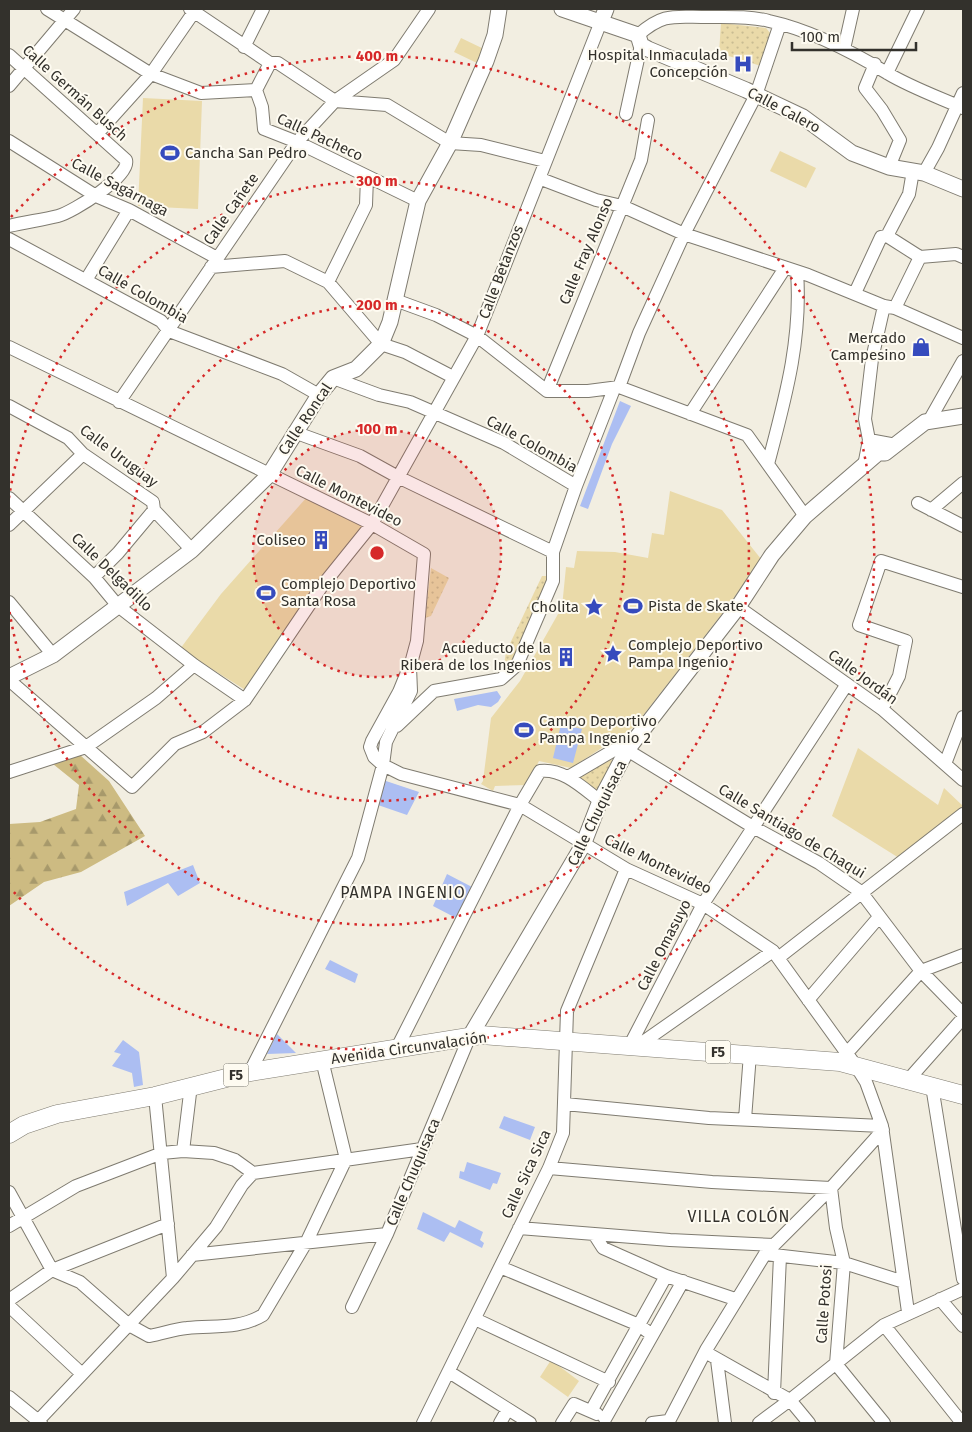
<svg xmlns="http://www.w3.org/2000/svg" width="972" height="1432" font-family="'Fira Sans',sans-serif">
<defs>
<pattern id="forest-firs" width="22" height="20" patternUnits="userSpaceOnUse" patternTransform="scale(1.25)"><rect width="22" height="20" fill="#cdbb82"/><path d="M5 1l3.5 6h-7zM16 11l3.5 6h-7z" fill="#a7996b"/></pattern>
<pattern id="park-dots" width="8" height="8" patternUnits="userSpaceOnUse" patternTransform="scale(1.25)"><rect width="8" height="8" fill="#eadaa9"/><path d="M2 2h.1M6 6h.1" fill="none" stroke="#c9bc92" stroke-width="1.8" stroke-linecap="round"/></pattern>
</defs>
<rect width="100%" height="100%" fill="#f2eee1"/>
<path fill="url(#forest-firs)" d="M80,755l29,26 36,55 -64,36 -37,10 -35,24v-82l31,-2 36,-13 3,-24 -26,-21z"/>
<path fill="url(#park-dots)" d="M721,23l45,5 5,6 -10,32 -42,-13z
M431,568l18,10 -18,38 -6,2z
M542,576h7l-34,85 -12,10 3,-19z
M611,759l3,5 -16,28 -18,-11 -1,-4z"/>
<path fill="#eadaa9" d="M461,38l25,12 -7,14 -25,-12z
M143,98l59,3 -4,108 -60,-3z
M780,151l36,17 -10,20 -36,-17z
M670,491l52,19 39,49 -33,47 -94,121 -63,41 -32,-7 -12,24 -32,1 -2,5 -12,-7 2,-3 8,-63 29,-37 42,-74 4,-40 8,1 3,-17 38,1 33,6 4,-25 12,2z
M307,497l58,30 -55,65 -2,6 -61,93 -67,-42 41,-55z
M858,748l80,57 6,-17 19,18 -64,52 -67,-42z
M551,1360l28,21 -11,16 -28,-20z"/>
<path fill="#acbef2" d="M620,401l11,5 -19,38 -24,65 -8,-3z
M497,691l4,6 -3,5 -7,5 -13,-2 -21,6 -3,-12z
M561,724l21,5 -9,34 -20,-5z
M383,780l36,12 -12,23 -29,-10z
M193,865l7,18 -22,13 -10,-13 -41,23 -3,-14z
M447,874l25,13 -16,31 -23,-12z
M330,960l28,14 -3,9 -30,-14z
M277,1034l19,19 -29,1z
M123,1040l16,12 4,33 -9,2 -2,-14 -20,-7 9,-12 -7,-2z
M504,1116l31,11 -5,13 -31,-12z
M467,1162l34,11 -4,11 -4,-1 -3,7 -31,-12 1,-7 4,1z
M423,1212l32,16 4,-8 24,12 -3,8 4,3 -2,5 -32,-16 -6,10 -27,-13z"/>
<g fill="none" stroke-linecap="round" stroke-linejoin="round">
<g stroke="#7f7b70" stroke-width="14">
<path id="minor" d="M47,9l104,65 50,19 55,-3 6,17 2,22 33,13 121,59
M190,9l80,54
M638,35c26,-23 36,-18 70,-18 20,0 42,-1 61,4 41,9 82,30 118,52 23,14 51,24 76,35
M244,47l19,-38
M844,49l9,-40
M9,55l117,105c5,16 -53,52 -68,56 -16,4 -33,6 -49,10
M875,64l-10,24 17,22 18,30 -11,27
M887,73l31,-64
M9,86l65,-77
M256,90l14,-27h8l57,38 52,4 63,38 31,2 64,16
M626,114l15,-69
M97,134l54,-60 45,-65
M9,141l87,55 33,14 88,48
M924,173l14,-25 25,-55
M541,179l55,21 26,6 62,28 124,41 76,31 11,2 68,30
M887,236l33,21
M9,239l152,82 8,10 113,43 37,21
M211,267l74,-6 43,21 53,62 24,8 48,25
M86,280l43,-70
M328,282l38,-77 1,-28
M855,293l26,-56 6,-1 22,-42 4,-23
M395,300l41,15 41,21 70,55h41l31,-4 128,48 58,81
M895,308l25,-51 36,-3 7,3
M9,347l363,177 52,30 -7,87 -7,26 1,24 -25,51 -3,23 -25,93 -108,214
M333,378l46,17 31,7 94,41 72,43
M619,387l20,-54 45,-99 72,-139 24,-71
M547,391l94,-231 7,-40
M119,402l178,-260 38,-41 59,-41 35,-51
M9,406l59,32 15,16 70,48 1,8 38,40
M690,414l95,-146
M929,421l34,-60
M294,432l66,24 38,21 155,75
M869,440l27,5
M768,464c17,-65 34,-124 29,-192
M864,466l5,-26 -4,-21 7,-60 12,-53
M9,498l85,79 24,29 76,59 51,35
M918,503l45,23
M931,510l32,-27
M9,525l74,-71
M94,577l24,-24 36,-43
M9,602l44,53
M738,607l144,102 81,71
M408,670l-9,22 -27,49 -2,6 4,10 9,8 18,9 119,31 106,64 77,35 70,47 83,115 10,16 16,44 26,186
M9,680l123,107 43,-43 28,-12 42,-32 77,-114 50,-62 105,-188 123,-312
M882,709l17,-33 7,-35 -47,-16 22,-64 82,26
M397,726l37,-35 67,-12 16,-14 36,-84v-29l23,-66 38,-97
M945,764l18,-47
M9,772l77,-25 70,-49 38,-33
M568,777l46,-27h13l126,77 66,36 42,29 60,79 42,43
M778,958l185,-144
M808,1000l71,-83
M629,1047l74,-143 144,-220
M636,1047l137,-96
M397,1048l123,-243 20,-34c23,-3 43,17 60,30
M846,1054l75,-83 42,-16
M909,1079l54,-61
M932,1086l31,193
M155,1096l18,182
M565,1104l144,14 173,8
M745,1119l5,-65
M183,1151l8,-66
M549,1168l163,14 119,6 5,40 8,35 -8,101 48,59
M9,1192l43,78 28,12 49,43 20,11c13,-2 25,-7 38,-8 27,-3 51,2 76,-13l44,-74 39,-82 -24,-99
M9,1226l67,-40 86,-33 21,-2 31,2 21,7 18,13
M519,1228l151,12 104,5
M594,1234l9,14 63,28 69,23
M765,1254l79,9 60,19
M192,1255l195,-21
M500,1267l139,58 13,10
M940,1299l23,27
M9,1300l43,-30 116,-46
M9,1306l73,68
M352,1307l35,-73 82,-196
M475,1319l134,63
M884,1325l78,98
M705,1352l85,48 -31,23
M717,1360l8,63
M449,1372l81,51
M774,1393l6,-137
M9,1397l32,26
M591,1411l75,-135
M605,1419l78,-138
M36,1423l137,-145 43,-51 26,-42 11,-12 169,-24
M423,1423l126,-255 14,-35 4,-122 59,-142
M500,1423l8,-14
M562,1423l12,-19 23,10
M652,1423l16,-2
M668,1423l38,-73 59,-96 66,-66 52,-58
M809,1423l-19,-23 94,-75 79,-36"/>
</g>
<g stroke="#7f7b70" stroke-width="17">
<path id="major" d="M562,9l76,26 3,10 7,4 98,41 57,27 49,36 37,14 35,6 39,16
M600,24l6,-15
M9,677l44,-22 139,-105 77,-75 50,-80 14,-17 23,-9 25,-25 9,-22 28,-121 32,-58 36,-82 9,-26 4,-26
M469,1038l114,-193 17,-44 27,-51 111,-143 34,-52 33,-39 73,-63h7l40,-31 38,-6"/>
</g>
<g stroke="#7f7b70" stroke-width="19">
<path id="highway" d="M9,1134l15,-9 33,-11 98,-18 95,-24 231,-37 359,27 123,33"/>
</g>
<use href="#minor" stroke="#fff" stroke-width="12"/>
<use href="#major" stroke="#fff" stroke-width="15"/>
<use href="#highway" stroke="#fff" stroke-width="18"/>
</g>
<circle cx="377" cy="553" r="124" fill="#d62828" fill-opacity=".12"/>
<g fill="none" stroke="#d62828" stroke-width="2.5" stroke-dasharray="2.5 5">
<circle cx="377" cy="553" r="124"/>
<circle cx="377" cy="553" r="248"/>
<path d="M9 498A372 372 0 1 1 9 608"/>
<path d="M11 217A497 497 0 1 1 11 889"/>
</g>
<defs>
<g id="hospital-bare" transform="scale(1.5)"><path d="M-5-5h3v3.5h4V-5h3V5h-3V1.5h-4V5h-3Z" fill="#364bbd" stroke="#fefbf1" stroke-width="2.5" paint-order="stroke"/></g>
<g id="stadium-bare" transform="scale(1.5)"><path d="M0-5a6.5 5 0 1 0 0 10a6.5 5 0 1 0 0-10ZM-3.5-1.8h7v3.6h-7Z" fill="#364bbd" stroke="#fefbf1" stroke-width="2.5" paint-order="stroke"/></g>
<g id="shop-bare" transform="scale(1.5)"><path d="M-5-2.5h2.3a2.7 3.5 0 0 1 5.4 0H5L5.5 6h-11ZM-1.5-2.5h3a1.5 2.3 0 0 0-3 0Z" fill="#364bbd" stroke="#fefbf1" stroke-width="2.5" paint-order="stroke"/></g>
<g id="building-bare" transform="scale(1.5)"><path d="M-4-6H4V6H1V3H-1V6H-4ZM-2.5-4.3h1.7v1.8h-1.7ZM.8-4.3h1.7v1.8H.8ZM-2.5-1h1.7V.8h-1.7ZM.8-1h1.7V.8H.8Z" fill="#364bbd" stroke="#fefbf1" stroke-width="2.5" paint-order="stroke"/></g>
<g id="sight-bare" transform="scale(1.5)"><path d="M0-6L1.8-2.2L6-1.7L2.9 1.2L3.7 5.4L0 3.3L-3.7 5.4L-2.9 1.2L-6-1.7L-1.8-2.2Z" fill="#364bbd" stroke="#fefbf1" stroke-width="2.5" paint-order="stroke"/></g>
</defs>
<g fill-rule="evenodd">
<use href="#hospital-bare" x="743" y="64"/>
<use href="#stadium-bare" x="170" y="153"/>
<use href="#shop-bare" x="921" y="347"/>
<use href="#building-bare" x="321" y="540"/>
<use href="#stadium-bare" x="266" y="593"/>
<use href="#stadium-bare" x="633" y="606"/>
<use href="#sight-bare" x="594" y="607"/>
<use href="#sight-bare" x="613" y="654"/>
<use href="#building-bare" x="566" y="657"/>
<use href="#stadium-bare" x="524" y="730"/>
</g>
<g text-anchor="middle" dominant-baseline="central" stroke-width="4" stroke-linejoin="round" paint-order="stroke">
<g fill="#fefbf1" stroke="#706e67" stroke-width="1">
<rect x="705.5" y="1040.5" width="25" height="23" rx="4"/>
<rect x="223.5" y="1063.5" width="25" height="23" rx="4"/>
</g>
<g font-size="14" font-weight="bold" fill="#33312c">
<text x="718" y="1052">F5</text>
<text x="236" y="1075">F5</text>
</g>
<g font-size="15" fill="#33312c" stroke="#fefbf1" text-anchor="end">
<text x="728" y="55">Hospital Inmaculada<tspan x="728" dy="17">Concepción</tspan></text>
<text x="185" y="153" text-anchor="start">Cancha San Pedro</text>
<text x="906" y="338">Mercado<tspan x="906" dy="17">Campesino</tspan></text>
<text x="306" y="540">Coliseo</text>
<text x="281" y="584" text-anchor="start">Complejo Deportivo<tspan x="281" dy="17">Santa Rosa</tspan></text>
<text x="648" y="606" text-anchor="start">Pista de Skate</text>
<text x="579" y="607">Cholita</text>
<text x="628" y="645" text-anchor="start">Complejo Deportivo<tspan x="628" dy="17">Pampa Ingenio</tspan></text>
<text x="551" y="648">Acueducto de la<tspan x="551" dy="17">Ribera de los Ingenios</tspan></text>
<text x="539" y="721" text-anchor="start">Campo Deportivo<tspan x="539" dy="17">Pampa Ingenio 2</tspan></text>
</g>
<g font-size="15" fill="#33312c" stroke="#fefbf1">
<text transform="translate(75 93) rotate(42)">Calle Germán Busch</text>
<text transform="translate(784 110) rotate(28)">Calle Calero</text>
<text transform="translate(320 137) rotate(25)">Calle Pacheco</text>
<text transform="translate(120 187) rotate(28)">Calle Sagárnaga</text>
<text transform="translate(231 209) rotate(-55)">Calle Cañete</text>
<text transform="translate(586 251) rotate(-67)">Calle Fray Alonso</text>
<text transform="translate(501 272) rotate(-69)">Calle Betanzos</text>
<text transform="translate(143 294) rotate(30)">Calle Colombia</text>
<text transform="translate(305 419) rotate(-56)">Calle Roncal</text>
<text transform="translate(532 444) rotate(29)">Calle Colombia</text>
<text transform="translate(119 456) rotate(37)">Calle Uruguay</text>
<text transform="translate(349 496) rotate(27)">Calle Montevideo</text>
<text transform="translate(112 572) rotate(44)">Calle Delgadillo</text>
<text transform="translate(863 677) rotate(36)">Calle Jordán</text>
<text transform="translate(597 813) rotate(-64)">Calle Chuquisaca</text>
<text transform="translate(792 831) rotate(31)">Calle Santiago de Chaqui</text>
<text transform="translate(658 864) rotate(26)">Calle Montevideo</text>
<text transform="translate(664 945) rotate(-63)">Calle Omasuyo</text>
<text transform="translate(409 1048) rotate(-8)">Avenida Circunvalación</text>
<text transform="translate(413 1172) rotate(-67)">Calle Chuquisaca</text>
<text transform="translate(526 1174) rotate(-65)">Calle Sica Sica</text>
<text transform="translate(824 1304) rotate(-86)">Calle Potosi</text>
</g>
<g font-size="16" letter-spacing="1" fill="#33312c" stroke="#fefbf1">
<text x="403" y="892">PAMPA INGENIO</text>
<text x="739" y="1216">VILLA COLÓN</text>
</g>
</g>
<circle cx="377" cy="553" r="8" fill="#d62828" stroke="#fefbf1" stroke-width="2.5"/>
<g font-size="15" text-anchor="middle" font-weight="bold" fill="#d62828" stroke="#fefbf1" stroke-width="4" stroke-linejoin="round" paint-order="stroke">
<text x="377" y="61">400 m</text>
<text x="377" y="186">300 m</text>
<text x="377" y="310">200 m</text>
<text x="377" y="434">100 m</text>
</g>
<rect width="972" height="1432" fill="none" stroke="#33312c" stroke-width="20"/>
<path d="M792 42v8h124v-8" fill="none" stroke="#33312c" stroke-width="2.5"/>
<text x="800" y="42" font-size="15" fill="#33312c" stroke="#fefbf1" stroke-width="4" paint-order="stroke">100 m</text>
</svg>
